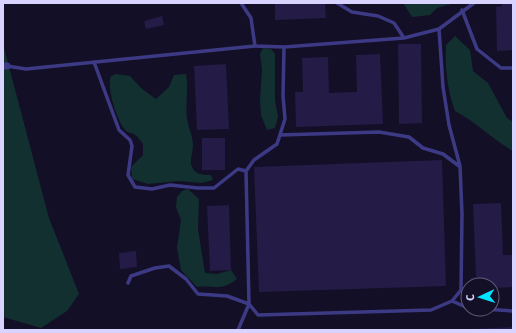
<svg xmlns="http://www.w3.org/2000/svg" width="516" height="333" font-family="'Fira Sans',sans-serif">
<rect width="100%" height="100%" fill="#130f26"/>
<path fill="#12302f" d="M403,3h52l-18,5 -7,7 -18,2z
M455,36l15,14 3,21 15,12 19,35 6,4v29c-21,-12 -37,-29 -58,-40 -8,-22 -10,-43 -9,-66z
M3,44l46,174 30,76 -12,17 -26,17 -38,-11z
M263,48l8,1 4,5v46l3,17 -3,11 -8,2 -6,-15 -1,-15 2,-31 -2,-15z
M116,74l14,2 11,12 15,11 13,-12 5,-12 12,-1c3,15 -1,29 1,44 1,10 6,17 6,28 0,6 -4,15 -1,21 4,8 11,8 19,8l2,5 -11,3 -24,-2 -30,3 -16,-5 -1,-12 12,-12v-11c-2,-3 -5,-7 -8,-9 -2,-2 -6,-2 -9,-4 -9,-9 -20,-44 -15,-55z
M188,189l11,10 -1,30 7,44 12,1 14,-4 6,9c-17,13 -21,6 -40,8l-16,-17 -4,-22 4,-28 -5,-13 1,-10 5,-6z"/>
<path fill="#241b47" d="M275,3l50,1 1,14 -51,2z
M502,3h11v47l-16,1 -1,-44 6,-1z
M162,16l2,9 -18,4 -2,-8z
M398,44h23l1,79 -23,1z
M380,54l3,70 -87,3 -1,-35h8l-1,-34 26,-1 1,36 28,-1 -1,-37z
M226,64l3,65 -32,1 -3,-64z
M202,138h23v32h-23z
M442,160l4,126 -187,6 -5,-125z
M501,203l2,52h10v32l-21,1v-3h-21l-1,-7 6,-1 -3,-73z
M229,205l2,65 -21,1 -3,-65z
M136,251l1,16 -17,2 -1,-16z
M513,327v3h-42v-1z"/>
<g fill="none" stroke-linecap="round" stroke-linejoin="round">
<path stroke="#3d3a85" stroke-width="3.5" d="M241,3l10,15 4,28
M337,3l15,9 26,4 16,7 10,15
M462,10l15,39 24,19h12
M284,47l-1,49 2,23 -8,25 -23,16 -8,11 3,133 9,11 173,-5 21,-9 9,-11 1,-76 -2,-48 -11,-41 -6,-38 -4,-58
M94,62l25,68 11,10 2,6 -4,29 7,12 17,2 18,-4 28,3h16l24,-19 8,2
M7,66l19,3 229,-23 29,1 120,-9 35,-9 35,-26
M280,135l99,-3 30,5 14,11 20,6 16,12
M128,283l3,-7 24,-8 14,-2 17,13 12,15 29,2 22,8 -11,26
M452,301l16,7
M483,309l30,2"/>
<path stroke="#3d3a85" stroke-width="7" d="M3,66h4"/>
</g>
<rect width="516" height="333" fill="none" stroke="#d9d4ff" stroke-width="8"/>
<g transform="translate(480 297) rotate(266)"><circle r="19" fill="#130f26" stroke="#625e7d"/>
<path d="M0-3L7 15L0 10L-7 15Z" fill="#00e5ff"/>
<text y="-6" font-size="11" font-weight="bold" text-anchor="middle" fill="#d9d4ff">С</text>
</g>
</svg>
